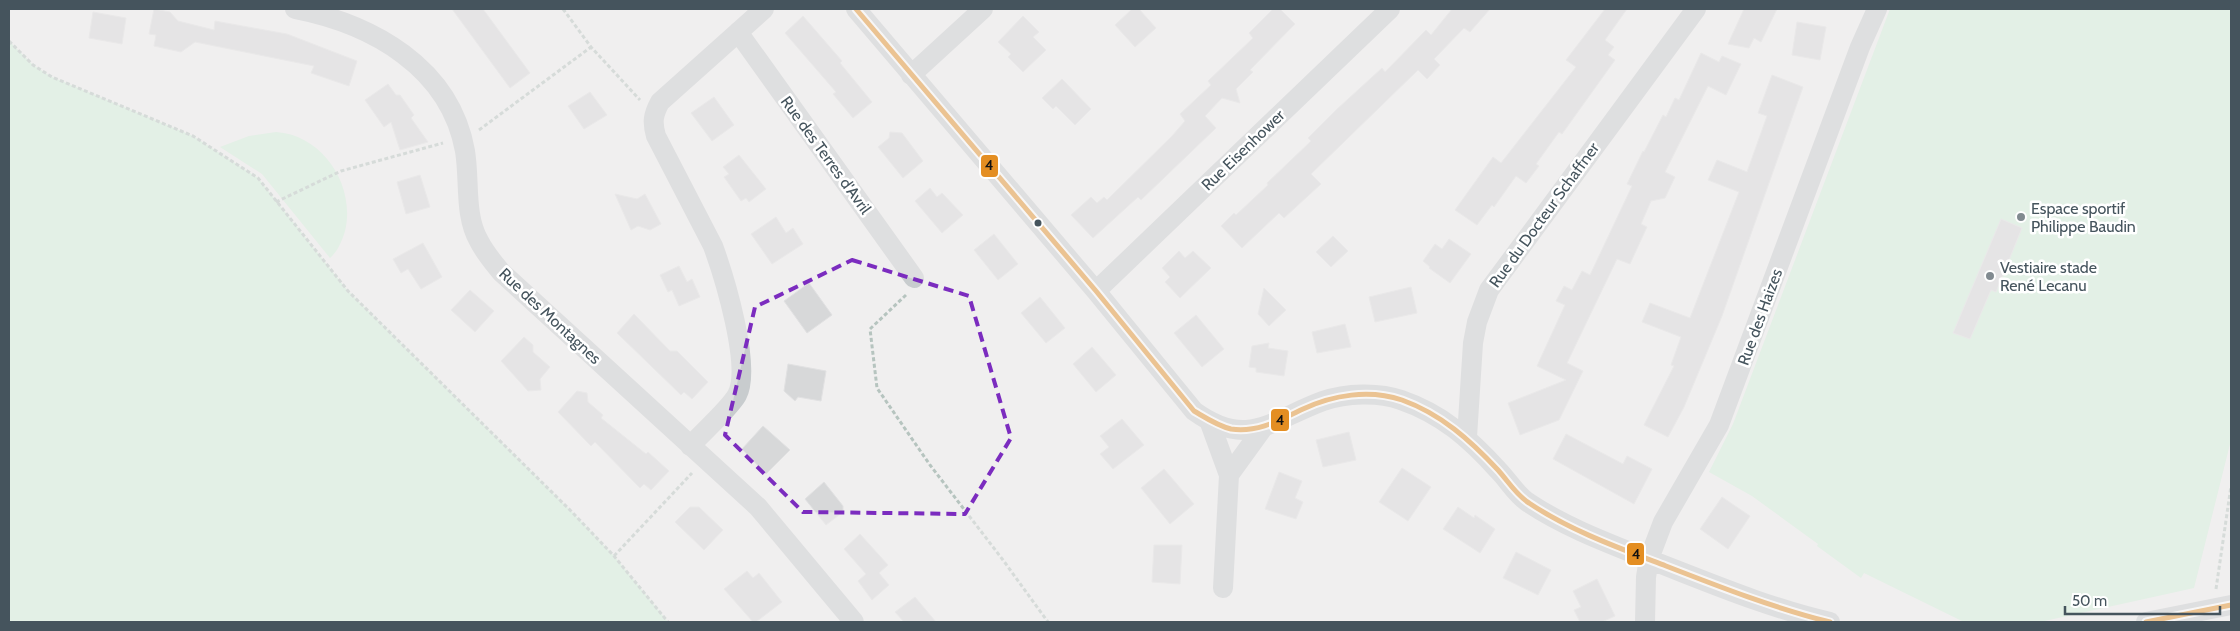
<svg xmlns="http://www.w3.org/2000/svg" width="2240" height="631" font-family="Cabin,sans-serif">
<rect width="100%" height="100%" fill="#f0efef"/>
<path fill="#d2f1db" d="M1890,9h341v431l-37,148 -154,34h-76l-100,-49 -3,5 -44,-32 1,-2 -66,-48 -43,-24 24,-48z
M9,41l24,24 19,12 141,59 65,42 90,113 223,220 43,45 54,66h-659z
M276,132c47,3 80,54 69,99 -3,10 -7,20 -15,27l-68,-84 -42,-27 29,-11z"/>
<path fill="#d7d8d9" stroke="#e1e1e2" d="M154,9l16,3 8,9 36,9 1,-9 72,13 70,27 -8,25 -38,-13 3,-7 -119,-24 -14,10 -27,-6 2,-11 -7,-1z
M452,9h31l47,64 -20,15z
M1132,9h7l17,19 -21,19 -20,-22z
M1273,9h7l15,15 -45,46 3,2 -17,17 4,14 -18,-5 -17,18 11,12 -75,72 -3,-3 -45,41 -22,-23 20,-18 6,6 7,-6 3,3 65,-64 13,-15 -5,-7 31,-29 -3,-4 45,-43 -4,-5z
M1452,9h38l-20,23 -6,-4 -30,31 6,6 -13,14 -9,-9 -107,104 10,10 -37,34 -5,-5 -37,35 -21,-22 13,-13 2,2 32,-30 -1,-2 44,-42 -3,-3 28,-28 46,-42 3,4 41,-42 5,5z
M1605,9h22l-22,31 9,7 -6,8 7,5 -53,74 -3,-2 -23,32 3,2 -13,17 -10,-7 -22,31 -2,-2 -15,20 -22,-15 38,-53 8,6 75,-96 -10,-7z
M1744,9h33l-16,33 -7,-4 -5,10 -21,-4z
M93,12l33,6 -4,26 -33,-6z
M803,16l39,45 -2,2 32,39 -19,16 -20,-24 3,-2 -51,-59z
M1023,16l16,16 -6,5 13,13 -23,22 -15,-15 3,-3 -13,-12z
M1797,22l29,5 -6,33 -28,-5z
M1701,53l18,9 3,-6 19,8 -15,31 -18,-9 -43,86 10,5 -10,21 -14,3 -10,23 6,3 -17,37 -13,-5 -50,104 16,8 -24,49 -39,15 -12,-32 58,-23 -29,-14 28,-61 -9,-4 8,-15 8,4 10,-19 8,4 42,-89 -5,-2 16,-33 1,1 19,-37 3,2 9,-19 4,2z
M1772,75l31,12 -81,229 -38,91 -16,30 -24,-12 30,-59 -3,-1 10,-28 -39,-15 8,-19 40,15 49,-126 -31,-12 9,-20 30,12 20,-56 -9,-3z
M1062,79l29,30 -16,16 -19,-19 -3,3 -11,-11z
M388,84l8,11h4l14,20 -3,3 17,24 -28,8 -9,-28 -7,5 -19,-27z
M590,92l17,23 -23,14 -16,-23z
M714,97l20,28 -22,16 -21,-28z
M890,132l12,1 21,28 -20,17 -25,-31 11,-9z
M739,155l27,34 -17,13 -3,-4 -5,3 -17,-24 5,-3 -6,-7z
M420,175l10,32 -24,7 -9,-32z
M930,188l7,9 5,-4 21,22 -21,18 -27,-32z
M615,194l22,5 8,-5 16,30 -11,6 -12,-4 -7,4z
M776,217l10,16 7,-5 10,16 -31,20 -21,-30z
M2001,219l21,9 -26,64 -5,-2 -21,49 -17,-6z
M994,234l24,30 -20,16 -24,-30z
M1333,236l15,15 -17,16 -15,-15z
M1449,239l22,15 -21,29 -21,-15 1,-1 -7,-6 12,-17 7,5z
M423,243l19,34 -21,12 -13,-20 -7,4 -8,-14z
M1179,251l6,7 8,-7 18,17 -31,30 -15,-16 5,-5 -8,-9z
M679,266l8,16 5,-3 8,18 -21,9 -7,-16 -4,2 -8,-17z
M809,283l23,32 -25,18 -23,-32z
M1411,287l6,26 -42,9 -6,-25z
M1264,288l22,22 -17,16 -11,-12z
M470,290l24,21 -19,21 -24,-22z
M1040,297l25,31 -19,15 -25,-30z
M634,314l36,37h7l31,31 -16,17 -8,-7 -3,3 -64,-62z
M1196,315l28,34 -22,18 -28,-34z
M1345,324l6,23 -34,6 -5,-21z
M524,337l9,8v7l17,15 -10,12 1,11 -13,1 -27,-30z
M1269,343l-1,5 20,3 -4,25 -28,-4v-4l-7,-1 3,-21z
M1092,347l24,28 -20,17 -23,-28z
M788,364l38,7 -5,30 -23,-4 -3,4 -11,-10z
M577,391l10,2 1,9 15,13 -2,3 45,36 2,-2 21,19 -18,19 -7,-6 -4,4 -45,-46 -4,4 -33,-34z
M1122,419l22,26 -31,24 -13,-15 9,-7 -9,-11z
M763,426l27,24 -24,24 -24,-25z
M1349,432l7,28 -33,7 -7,-27z
M1566,434l57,30 4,-8 25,13 -18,35 -81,-45z
M1402,468l29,19 -23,34 -29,-19z
M1164,469l30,35 -24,20 -29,-36z
M1279,472l23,9 -7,17 8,4 -7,17 -31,-10z
M824,482l19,24v6l-17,13 -21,-26z
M1722,497l28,19 -22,33 -28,-20z
M690,507h9l24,23 -19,20 -29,-28z
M1458,507l16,11 1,-3 20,14 -15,24 -37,-24z
M860,534l28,31 -9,8 10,12 -17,15 -14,-19 8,-7 -22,-25z
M1154,545h28l-2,39 -28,-2z
M1516,552l35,18 -13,25 -35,-17z
M747,571l6,7 6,-5 23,29 -26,20h-3l-29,-33z
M1597,579l18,37 -13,6h-22l-6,-12 7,-3 -8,-16z
M915,597l21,25h-32l-9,-10z"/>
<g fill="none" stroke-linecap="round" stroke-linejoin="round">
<path stroke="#b6c4bf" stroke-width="3" stroke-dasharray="4 2.5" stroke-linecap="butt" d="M563,9l28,38 49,53
M9,41l24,24 19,12 141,59 65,42 90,113 223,220 43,45 54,66
M479,130l112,-83
M276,202l65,-31 102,-28
M906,295l-36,34 7,59 53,77 73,95 45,62
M614,556l78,-83
M2216,589l15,-103"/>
<path stroke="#c8ccce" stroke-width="20" d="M295,9c77,15 155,58 170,142 5,30 -1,64 14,90 6,12 14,21 22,31l257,235 96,115
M856,9l240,282 98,120c54,39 77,9 129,-10 23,-8 56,-9 78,-1 41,14 69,39 97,70 10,10 19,26 31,33 36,24 79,40 119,56 60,23 120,49 182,63
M738,32l176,246
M911,75l72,-66
M1096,291l294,-282
M1210,423l19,52 -6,113
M1467,437l6,-94 4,-21 12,-32 207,-281
M690,446c11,-12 40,-38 47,-51 15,-28 -13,-119 -24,-149l-57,-110c-4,-14 -3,-21 4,-34l104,-93
M1229,475l34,-47
M1645,622l1,-45 3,-18 14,-37 56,-97 141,-378 17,-38
M2146,622l85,-17"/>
<g stroke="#fff" stroke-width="9">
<path id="bus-1" d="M856,9l240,282 98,120c12,7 24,15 37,18 26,4 49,-9 72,-20 30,-14 66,-20 99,-9 39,14 68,40 96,70 10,11 18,25 31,33 42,28 90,45 137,63 54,21 108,42 164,56
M2146,622l85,-17"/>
</g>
<use href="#bus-1" stroke="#e48e22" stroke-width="5"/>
</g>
<path d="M0 0H2240V631H0ZM852,260l117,36 42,142 -46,76 -162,-2 -78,-77 30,-128z" fill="#f0efef" fill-opacity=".55" fill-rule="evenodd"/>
<path fill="none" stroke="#7b2cbf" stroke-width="4" stroke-dasharray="10 6" stroke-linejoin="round" d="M852,260l117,36 42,142 -46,76 -162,-2 -78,-77 30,-128z"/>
<g fill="#818a90" stroke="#fff" stroke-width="2">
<circle cx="2021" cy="217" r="5"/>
<circle cx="1990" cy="276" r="5"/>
</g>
<circle fill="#45545d" stroke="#fff" stroke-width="2" cx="1038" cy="223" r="4.5"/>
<g text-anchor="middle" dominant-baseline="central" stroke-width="5" stroke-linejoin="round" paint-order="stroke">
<g font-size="16" fill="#45545d" stroke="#fff">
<text transform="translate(1243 150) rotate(-44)">Rue Eisenhower</text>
<text transform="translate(826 155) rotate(54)">Rue des Terres d'Avril</text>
<text transform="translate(1544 215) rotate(-54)">Rue du Docteur Schaffner</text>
<text transform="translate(550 316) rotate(43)">Rue des Montagnes</text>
<text transform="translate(1760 317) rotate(-70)">Rue des Haizes</text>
</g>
<g font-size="16" fill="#45545d" stroke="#fff" text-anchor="start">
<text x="2031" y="208">Espace sportif<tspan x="2031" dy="18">Philippe Baudin</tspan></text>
<text x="2000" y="267">Vestiaire stade<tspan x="2000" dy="18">René Lecanu</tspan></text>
</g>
</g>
<g stroke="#fff" stroke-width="2">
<rect x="980" y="154" width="19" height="24" rx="5" fill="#e48e22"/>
<rect x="1270" y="408" width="20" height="24" rx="5" fill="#e48e22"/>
<rect x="1626" y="542" width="19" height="24" rx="5" fill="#e48e22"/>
</g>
<g font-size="14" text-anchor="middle" font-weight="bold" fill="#111">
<text x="989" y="170">4</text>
<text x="1280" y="425">4</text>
<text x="1636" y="559">4</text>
</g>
<rect width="2240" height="631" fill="none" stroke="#45545d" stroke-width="20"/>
<path d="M2065 606v8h155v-8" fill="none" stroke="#45545d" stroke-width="2.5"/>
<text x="2072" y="606" font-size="15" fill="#45545d" stroke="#ffffff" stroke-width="4" paint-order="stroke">50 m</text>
</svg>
